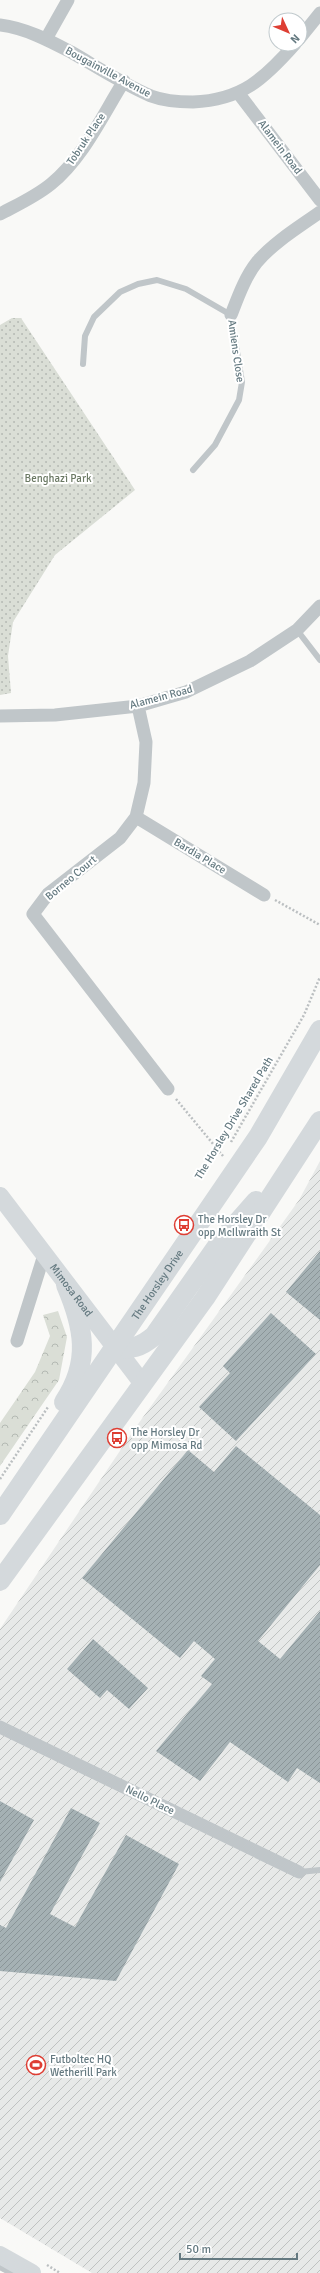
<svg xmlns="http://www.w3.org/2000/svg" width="320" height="2273" font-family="Signika,sans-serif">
<defs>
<pattern id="industrial-furrows" width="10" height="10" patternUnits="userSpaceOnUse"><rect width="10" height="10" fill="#e7e9e8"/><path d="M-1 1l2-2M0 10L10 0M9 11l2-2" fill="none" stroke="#bfc2c1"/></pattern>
<pattern id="grass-dots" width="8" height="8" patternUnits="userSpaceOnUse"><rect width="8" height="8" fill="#daded6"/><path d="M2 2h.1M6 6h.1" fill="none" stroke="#b4b9b3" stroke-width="1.8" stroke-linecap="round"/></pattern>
<pattern id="forest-crowns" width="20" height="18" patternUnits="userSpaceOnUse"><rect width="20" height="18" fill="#daded6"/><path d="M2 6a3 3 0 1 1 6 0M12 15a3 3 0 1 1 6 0" fill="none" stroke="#b4b9b3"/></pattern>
<pattern id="building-hatch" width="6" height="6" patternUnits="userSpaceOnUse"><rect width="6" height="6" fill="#a5b1b4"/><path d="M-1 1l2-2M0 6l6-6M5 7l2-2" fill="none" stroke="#8a9598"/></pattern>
</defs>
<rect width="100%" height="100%" fill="#f9f9f7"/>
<path fill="url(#industrial-furrows)" d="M320,1161v1112h-228l-92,-55v-589l136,-202 163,-227z"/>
<path fill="url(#grass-dots)" d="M12,318h9l114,172 -80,65 -42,67 -5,34 3,37 -11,2v-370z"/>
<path fill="url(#forest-crowns)" d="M58,1311l9,26 -8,43 -59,86v-43l35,-51 15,-36 -7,-21z"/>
<path fill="url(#building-hatch)" d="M320,1251v69l-34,-28z
M271,1313l45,41 -80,87 -37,-34 31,-34 -7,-7z
M236,1446l84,69v50l-62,76 22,18 40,-48v172l-23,-15 -9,14 -58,-40 -30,39 -44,-30 56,-67 -11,-8 14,-17 -21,-18 -14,17 -98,-80 106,-128 26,22z
M93,1639l55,49 -19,21 -22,-19 -7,8 -33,-29z
M0,1801l34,19 -34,62z
M71,1808l29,15 -50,91 25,13 51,-92 53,29 -63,117 -116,-10v-46l6,3z"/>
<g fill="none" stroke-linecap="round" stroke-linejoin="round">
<path stroke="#bbbfc1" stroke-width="2.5" stroke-dasharray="2 2" stroke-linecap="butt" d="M275,900l45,25
M176,1099l47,57
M231,1142l73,-127 16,-38
M0,1479l48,-72
M47,2265l13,8"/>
<path stroke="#c0c6c9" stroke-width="6" d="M83,364l2,-28 9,-19 26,-25 18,-8 19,-4 29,9 45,26 11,67 -3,18 -24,45 -22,25
M297,630l23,30
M299,1872l21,-2
M0,2267l11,6"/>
<path stroke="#c0c6c9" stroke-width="13" d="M0,25c25,3 48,15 71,27 26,15 52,32 80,44 13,5 28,6 42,6 49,-2 71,-23 102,-58
M300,38l20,-25
M46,39l22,-39
M239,94l81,106
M0,214c17,-9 35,-17 51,-30 32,-26 51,-68 73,-103
M231,315c7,-18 14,-38 26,-53 17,-20 42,-35 63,-50
M138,706l8,36 -2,41 -8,34 -16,21 -72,56 -15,20 135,175
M0,716l55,-1 83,-9 48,-14 64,-31 47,-31 23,-24
M136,817l128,78
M17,1341l27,-86
M0,1727l299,145"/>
<g stroke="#d4d9dc" stroke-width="18">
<path id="s1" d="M0,1196l143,188"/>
<path d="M0,2255l32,18"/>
</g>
<g stroke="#d4d9dc" stroke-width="20">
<path d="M114,1348c17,2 27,-1 40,-12l66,-94 36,-41"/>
<path d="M64,1402c27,-40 20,-75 2,-117"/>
<path id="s2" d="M0,1515l258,-378 62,-107"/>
<path d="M0,1581l205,-283 115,-177"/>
</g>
</g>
<defs>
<g id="bus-ring" transform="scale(1)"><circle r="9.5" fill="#fff" stroke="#de3e33" stroke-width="1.5"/><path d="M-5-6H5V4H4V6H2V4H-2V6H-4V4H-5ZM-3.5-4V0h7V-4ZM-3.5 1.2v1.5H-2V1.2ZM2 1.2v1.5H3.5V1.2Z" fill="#de3e33"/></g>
<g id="stadium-ring" transform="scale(1)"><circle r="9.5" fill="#fff" stroke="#de3e33" stroke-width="1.5"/><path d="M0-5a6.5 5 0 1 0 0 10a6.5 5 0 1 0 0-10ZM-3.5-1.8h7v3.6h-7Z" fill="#de3e33"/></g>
</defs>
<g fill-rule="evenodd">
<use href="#bus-ring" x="184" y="1225"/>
<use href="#bus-ring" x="117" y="1438"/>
<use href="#stadium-ring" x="36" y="2065"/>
</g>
<g text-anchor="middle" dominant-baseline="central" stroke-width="4" stroke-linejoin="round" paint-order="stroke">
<g font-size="11" fill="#657a81" stroke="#fff">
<text transform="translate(108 72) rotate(28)">Bougainville Avenue</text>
<text transform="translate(86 139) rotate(-56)">Tobruk Place</text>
<text transform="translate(280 147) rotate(53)">Alamein Road</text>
<text transform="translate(236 351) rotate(82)">Amiens Close</text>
<text transform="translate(161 697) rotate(-15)">Alamein Road</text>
<text transform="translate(200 856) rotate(31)">Bardia Place</text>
<text transform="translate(71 878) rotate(-40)">Borneo Court</text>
<text transform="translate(234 1118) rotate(-59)">The Horsley Drive Shared Path</text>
<text stroke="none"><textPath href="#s2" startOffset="279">The Horsley Drive</textPath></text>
<text stroke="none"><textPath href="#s1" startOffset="118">Mimosa Road</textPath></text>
<text transform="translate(150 1800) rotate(26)">Nello Place</text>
</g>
<g font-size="11" fill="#6b7964" stroke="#fff">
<text x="58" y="478">Benghazi Park</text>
</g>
<g font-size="11" fill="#657a81" stroke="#fff" text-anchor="start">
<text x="198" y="1219">The Horsley Dr<tspan x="198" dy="13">opp McIlwraith St</tspan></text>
<text x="131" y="1432">The Horsley Dr<tspan x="131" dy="13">opp Mimosa Rd</tspan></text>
<text x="50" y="2059">Futboltec HQ<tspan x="50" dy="13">Wetherill Park</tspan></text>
</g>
</g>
<g transform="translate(288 32) rotate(134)"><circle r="19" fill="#ffffff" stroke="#c1cacd"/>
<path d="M0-3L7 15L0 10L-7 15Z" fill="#de3e33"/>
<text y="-6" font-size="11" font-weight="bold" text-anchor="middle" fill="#657a81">N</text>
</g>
<path d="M180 2253v6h117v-6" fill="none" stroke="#657a81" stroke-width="2"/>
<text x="186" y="2253" font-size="12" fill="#657a81" stroke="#ffffff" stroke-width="3" paint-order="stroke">50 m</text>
</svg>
